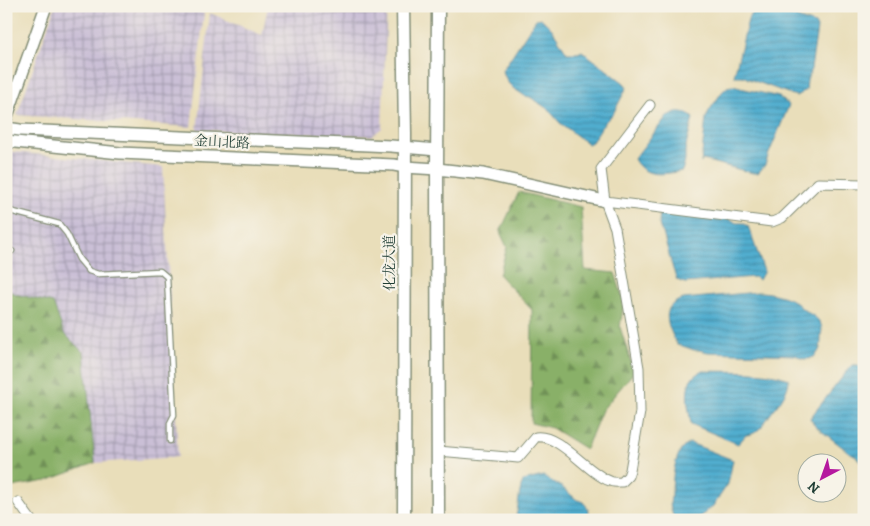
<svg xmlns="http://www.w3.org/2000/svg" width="870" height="526" font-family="Alegreya,'Noto Serif SC',serif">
  <defs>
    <pattern id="industrial-grid" width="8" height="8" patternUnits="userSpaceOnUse" patternTransform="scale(1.25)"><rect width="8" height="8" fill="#cabfd6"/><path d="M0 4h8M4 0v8" fill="none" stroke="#a39cae"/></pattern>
    <pattern id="forest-firs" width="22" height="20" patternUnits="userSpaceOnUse" patternTransform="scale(1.25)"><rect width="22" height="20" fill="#89b067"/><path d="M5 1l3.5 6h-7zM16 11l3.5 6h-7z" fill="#6f9056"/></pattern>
    <pattern id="water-rules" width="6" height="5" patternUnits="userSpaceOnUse" patternTransform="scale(1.25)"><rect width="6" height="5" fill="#51adcf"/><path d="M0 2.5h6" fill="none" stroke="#438ea9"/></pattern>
  </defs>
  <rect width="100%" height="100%" fill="#f7f3e8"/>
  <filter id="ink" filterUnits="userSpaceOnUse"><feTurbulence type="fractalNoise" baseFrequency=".02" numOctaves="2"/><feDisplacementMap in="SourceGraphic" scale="10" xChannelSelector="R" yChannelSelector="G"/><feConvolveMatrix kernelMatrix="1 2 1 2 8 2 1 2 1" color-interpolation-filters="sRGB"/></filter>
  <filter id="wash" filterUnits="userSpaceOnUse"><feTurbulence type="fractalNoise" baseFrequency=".0096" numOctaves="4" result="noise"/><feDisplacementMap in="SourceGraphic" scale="20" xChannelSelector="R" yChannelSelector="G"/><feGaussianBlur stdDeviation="1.12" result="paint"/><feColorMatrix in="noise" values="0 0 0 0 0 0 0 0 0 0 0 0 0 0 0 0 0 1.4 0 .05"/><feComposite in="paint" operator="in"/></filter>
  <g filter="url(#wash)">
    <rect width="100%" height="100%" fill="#e9deba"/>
    <path fill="url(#industrial-grid)" d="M55,6H189L204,13L191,127L17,115Z
      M268,6H387L382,128L372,136L197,130L210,13L262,35Z
      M6,151L163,167L178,457L95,463L84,353L64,333L53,303L15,294L6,289Z"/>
    <path fill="url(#forest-firs)" stroke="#54764e" d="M519,192L581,207L585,270L615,273L624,302L620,327L634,372L602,410L586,449L552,428L531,423L532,310L499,275L507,247L500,232Z
      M6,289L15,294L53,303L64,333L84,353L95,463L46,481L6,488Z"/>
    <path fill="url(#water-rules)" stroke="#387582" d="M765,7L815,24L817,28L811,69L807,80L806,90L796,96L749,79L743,76H734L749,16L753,13Z
      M541,18L552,29L567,53H578L582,51L624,83L627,87L613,114L604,123L592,142L588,144L560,123L548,109L530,97L525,96L513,88L509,84L502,71L536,19Z
      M732,86L779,97L789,105L768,156L765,165L758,173H753L707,161L702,160L701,163L706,118L709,111L722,92L727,87Z
      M676,112C683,111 688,113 693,118L685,150V161L682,171C664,174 645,179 634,159L667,116Z
      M660,213C682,213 719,208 736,223H743L748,226L764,271L759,280L754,277L685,283L677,280L673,269L663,233C658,227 659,221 660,213Z
      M758,292C768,292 787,296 795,302C799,305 801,308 804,310C811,315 818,317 821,325C823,329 821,333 821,337C821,340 821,345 820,348C816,360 804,362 796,355L708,352L699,350H694L677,344C668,327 658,305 684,299Z
      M852,365H857L864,367V466L855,455L850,453L815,426L810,418Z
      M701,371C728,372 763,369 789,379C789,391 779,403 772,412C765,421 759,435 746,435L738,444L691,424C689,410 684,392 691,379C694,376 697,374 701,371Z
      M690,443L733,460L728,484L713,506L696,520H674L670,504L671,497L672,498C672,483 673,449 690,443Z
      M543,476L563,488L577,500L582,501L588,508L591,520H515C519,507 518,494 523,481Z"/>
  </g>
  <g filter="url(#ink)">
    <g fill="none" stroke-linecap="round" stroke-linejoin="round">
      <g stroke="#848e77" stroke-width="7">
        <path id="service" d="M6,210L59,224L67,234L79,259L89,271L98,274L160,271L167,277L174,415L170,423V441
          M6,249L12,251"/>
      </g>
      <g stroke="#848e77" stroke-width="11">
        <path id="minor" d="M605,201L772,222L782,218L818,183L864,184
          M438,451L518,458L536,437C560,434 587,473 610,481C613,483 618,482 622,482L628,476L630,470L640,412L639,368L615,228L605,201L601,169L650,105
          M18,502L31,520"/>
      </g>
      <g stroke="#848e77" stroke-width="14">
        <path id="tertiary" d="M6,119L46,6
          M6,128L20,130L391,146L437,150
          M6,141L120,153L394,165L405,167L437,169L483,174L605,201"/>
      </g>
      <g stroke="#848e77" stroke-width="15">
        <path id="secondary" d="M403,6L405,134L404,520
          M438,520L437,169L438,6"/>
      </g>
      <path stroke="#848e77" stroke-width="1" stroke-dasharray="4 4" stroke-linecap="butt" d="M6,21L12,6"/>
      <use href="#service" stroke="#fff" stroke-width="4.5"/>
      <use href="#minor" stroke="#fff" stroke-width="9"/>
      <use href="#tertiary" stroke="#fff" stroke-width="11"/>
      <use href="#secondary" stroke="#fff" stroke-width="12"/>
    </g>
  </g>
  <g text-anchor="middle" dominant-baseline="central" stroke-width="4.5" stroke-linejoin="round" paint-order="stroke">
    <g font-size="14" fill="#1f3d34" stroke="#f7f3e8">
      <text transform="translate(222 142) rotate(3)">金山北路</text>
      <text transform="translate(389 263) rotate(-90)">化龙大道</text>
    </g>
  </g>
  <rect width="870" height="526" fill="none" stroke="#f7f3e8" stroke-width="25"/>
  <g transform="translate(822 478) rotate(221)"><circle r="24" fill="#f7f3e8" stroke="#a1aaa0"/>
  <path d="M0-4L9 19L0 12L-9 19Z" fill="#b5179e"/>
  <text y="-8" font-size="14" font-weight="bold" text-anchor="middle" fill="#1f3d34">N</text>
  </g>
</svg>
